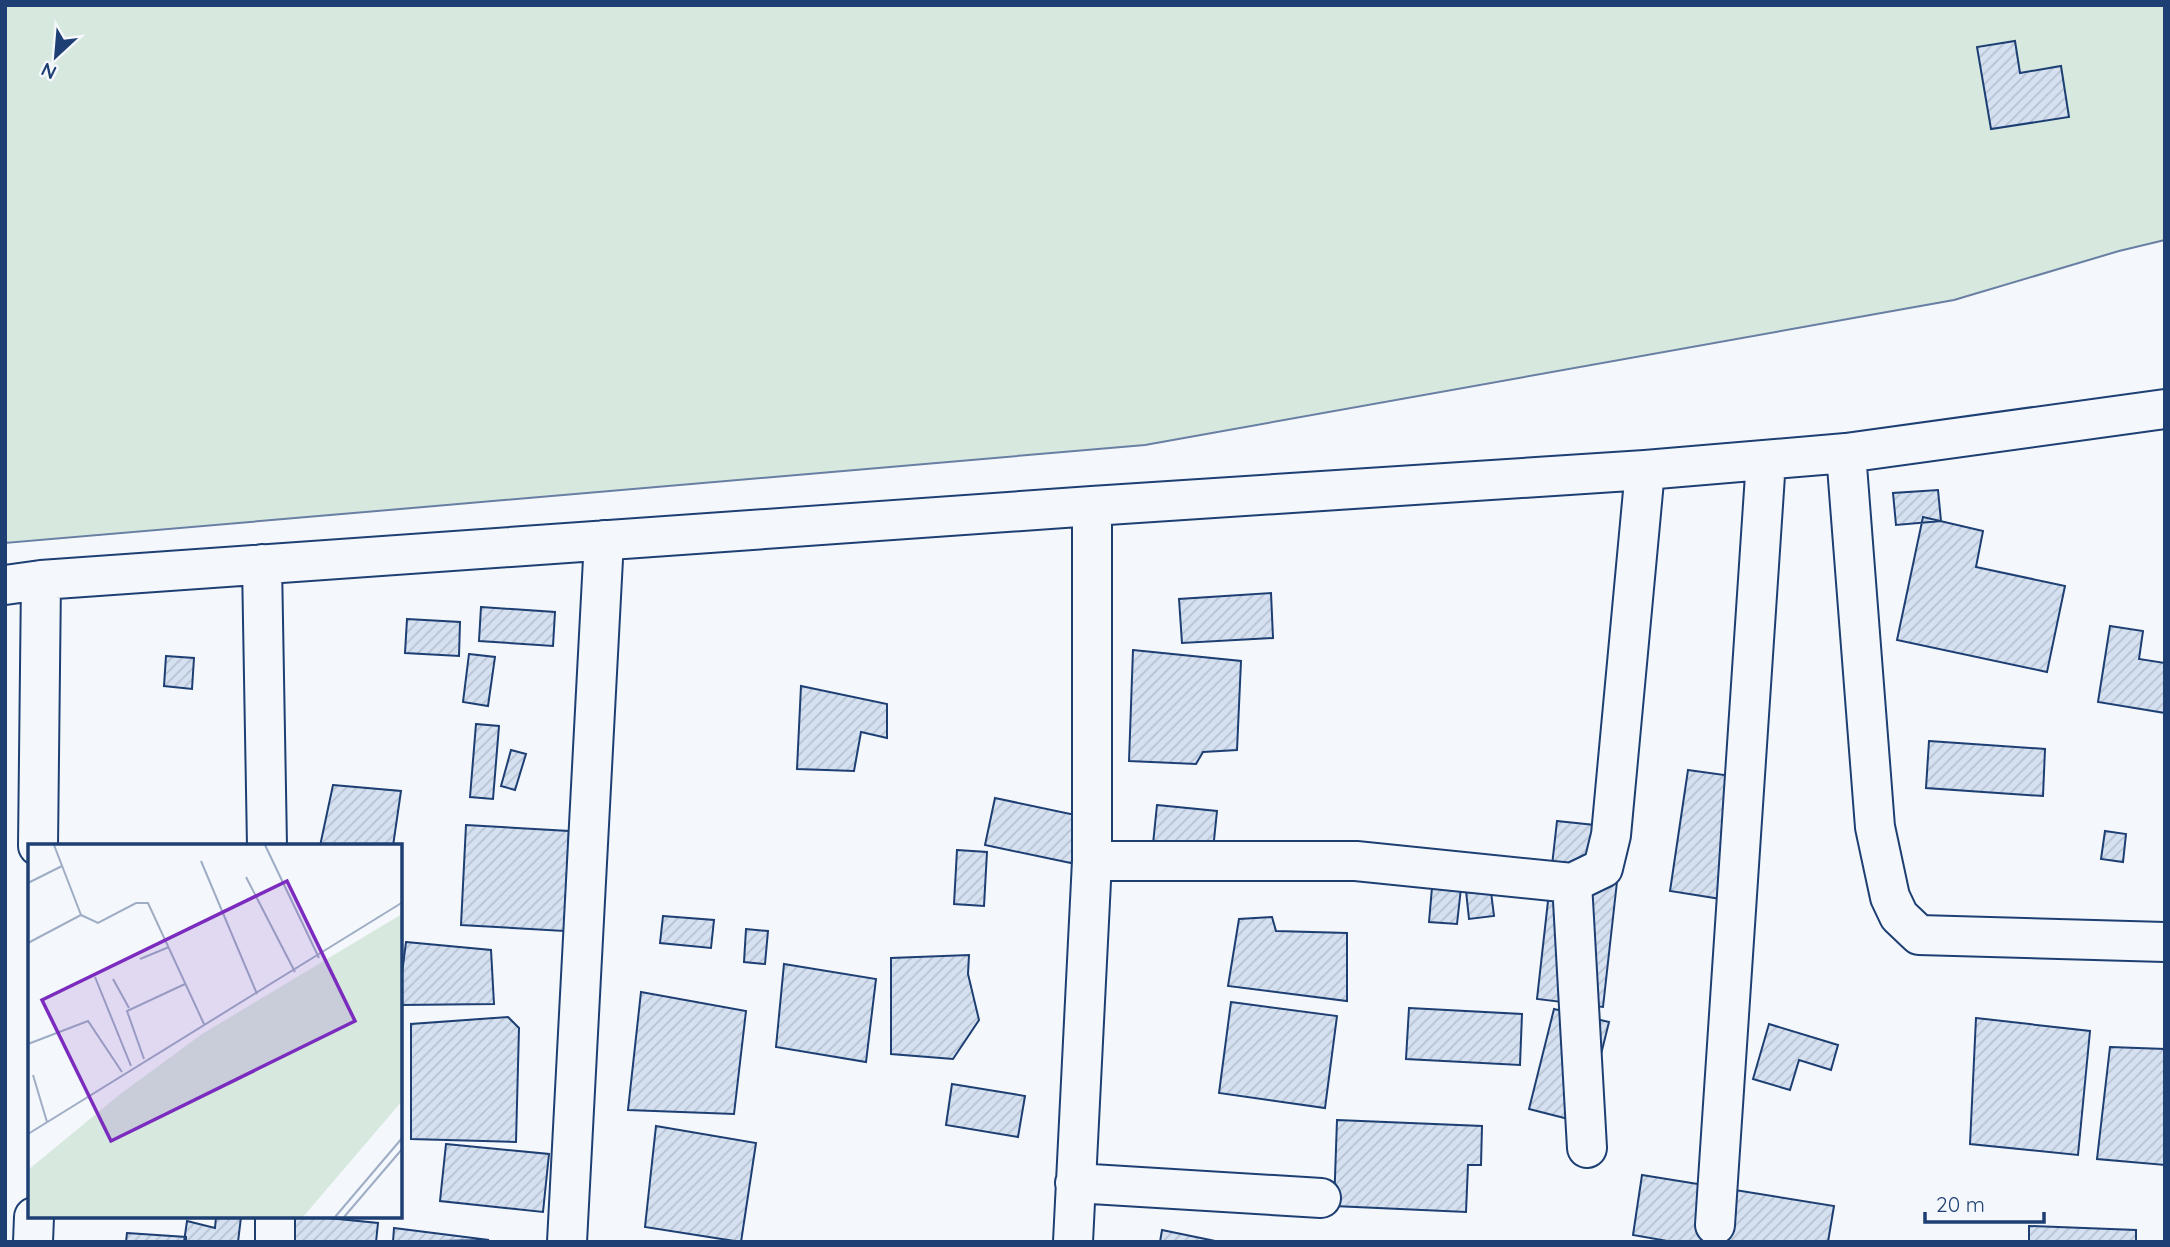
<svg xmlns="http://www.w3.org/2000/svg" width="2170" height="1247" font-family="Quicksand,sans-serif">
  <defs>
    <pattern id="building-hatch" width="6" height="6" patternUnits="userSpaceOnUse" patternTransform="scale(1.75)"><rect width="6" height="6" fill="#d5e0f0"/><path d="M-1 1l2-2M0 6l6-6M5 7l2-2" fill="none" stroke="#b6c1d1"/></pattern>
  </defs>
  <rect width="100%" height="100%" fill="#f4f7fb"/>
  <path fill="#d7e8df" stroke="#687fa3" stroke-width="2" d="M5,5H2165V240L2119,251L1954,300L1145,445L5,543Z"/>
  <path fill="url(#building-hatch)" stroke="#1d3f73" stroke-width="2" d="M2015,41L2020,73L2061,66L2069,117L1991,129L1977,47Z
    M1938,490L1941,521L1896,525L1893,493Z
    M1923,517L1983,531L1976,567L2065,586L2047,672L1897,640Z
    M1271,593L1273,638L1182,643L1179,599Z
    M481,607L555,612L553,646L479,641Z
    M407,619L460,622L459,656L405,653Z
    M2110,626L2143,631L2139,659L2165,663V713L2098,702Z
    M1133,650L1241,661L1237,750L1203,752L1196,764L1129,761Z
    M469,654L495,657L488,706L463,702Z
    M166,656L194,658L192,689L164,686Z
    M801,686L887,704V738L861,732L854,771L797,769Z
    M476,724L499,726L493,799L470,797Z
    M1929,741L2045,749L2043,796L1926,788Z
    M511,750L526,754L515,790L501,786Z
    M1688,770L1739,777L1721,899L1670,891Z
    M333,785L401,791L393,846H320Z
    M995,798L1099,820L1090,867L985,845Z
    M1157,805L1217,811L1213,850L1153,844Z
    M1557,821L1623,828L1603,1007L1537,999Z
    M466,825L569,831L564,931L461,925Z
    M2105,831L2126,834L2123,862L2101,859Z
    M957,850L987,852L984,906L954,904Z
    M1488,868L1494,916L1469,919L1464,872Z
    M1433,876L1462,879L1457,924L1429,922Z
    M663,916L714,920L711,948L660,943Z
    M1272,917L1276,931L1347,933V1001L1228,986L1239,919Z
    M746,929L768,931L765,964L744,962Z
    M406,942L491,950L494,1004L401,1005V981Z
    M969,955L968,974L979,1020L953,1059L891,1054V958Z
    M784,964L876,979L866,1062L776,1047Z
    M641,992L746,1011L734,1114L628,1110Z
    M1231,1002L1337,1016L1325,1108L1219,1093Z
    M1409,1008L1522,1014L1520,1065L1406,1059Z
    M1554,1009L1609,1022L1584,1123L1529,1109Z
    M508,1017L519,1028L516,1142L411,1139V1024Z
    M1976,1018L2090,1031L2078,1155L1970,1144Z
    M1769,1024L1838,1045L1831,1070L1799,1060L1790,1090L1753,1079Z
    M2110,1047L2165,1049V1165L2097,1159Z
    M952,1084L1025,1096L1018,1137L946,1125Z
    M1337,1120L1482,1126L1481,1165H1468L1466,1212L1334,1206Z
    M656,1126L756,1143L741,1242L645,1227Z
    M446,1144L549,1154L543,1212L440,1201Z
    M1642,1175L1834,1206L1828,1242H1673L1633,1235Z
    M216,1217H241L238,1242H184L187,1221L215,1228Z
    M285,1217H318L378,1223L376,1242H287Z
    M2029,1226L2136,1230V1242H2029Z
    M394,1228L489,1240L393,1242Z
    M1162,1230L1220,1242H1160Z
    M127,1233L186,1237V1242H126Z"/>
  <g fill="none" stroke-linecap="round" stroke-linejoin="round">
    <g stroke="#1d3f73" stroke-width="42">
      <path id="minor" d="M1846,453L1875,827L1890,897L1899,916L1919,935L2165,942
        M262,564L267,846
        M5,585L41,580L1092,506L1645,470L1846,453L2165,409
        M38,846L41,580
        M1092,861H1356L1572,883L1603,868L1611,835L1645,470
        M1572,883L1587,1148
        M1075,1183L1321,1198
        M275,1217V1242
        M1715,1225L1766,460
        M33,1242L34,1217
        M567,1242L604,540
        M1073,1242L1092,861V506"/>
    </g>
    <use href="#minor" stroke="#f4f7fb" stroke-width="38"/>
  </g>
  <g transform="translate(28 844)">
    <rect width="374" height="374" fill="#f4f7fb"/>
    <path d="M374,70V257L275,373H0V326L91,251L174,190Z" fill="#d7e8df"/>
    <path fill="none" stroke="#9eadc5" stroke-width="2" d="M237,1L291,114M173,17L229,150M218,33L267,128M0,39L34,22M53,71L70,79L108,59H120L176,180M0,99L53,71L26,1M112,115L141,103M67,133L103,222M85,135L101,164M0,200L60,177L94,228M116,215L99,167L157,140M5,231L19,278M0,290L375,58M307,373L375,293M316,373L375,304"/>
    <path fill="#7b2cbf" fill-opacity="0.15" stroke="#7b2cbf" stroke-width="3.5" d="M259,37L327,177L83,297L14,156Z"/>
    <rect width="374" height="374" fill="none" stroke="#1d3f73" stroke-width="3.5"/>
  </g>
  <rect width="2170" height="1247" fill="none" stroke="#1d3f73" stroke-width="14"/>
  <g transform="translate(56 56) rotate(206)" stroke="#f4f7fb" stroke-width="5" paint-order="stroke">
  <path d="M0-5L12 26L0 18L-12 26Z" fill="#1d3f73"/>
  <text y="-10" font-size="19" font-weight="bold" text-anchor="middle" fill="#1d3f73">N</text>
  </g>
  <path d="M1925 1212v10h119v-10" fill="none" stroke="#1d3f73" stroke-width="3.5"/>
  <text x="1936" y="1212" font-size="21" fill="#1d3f73" stroke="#f4f7fb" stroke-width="5" paint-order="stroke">20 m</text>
</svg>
